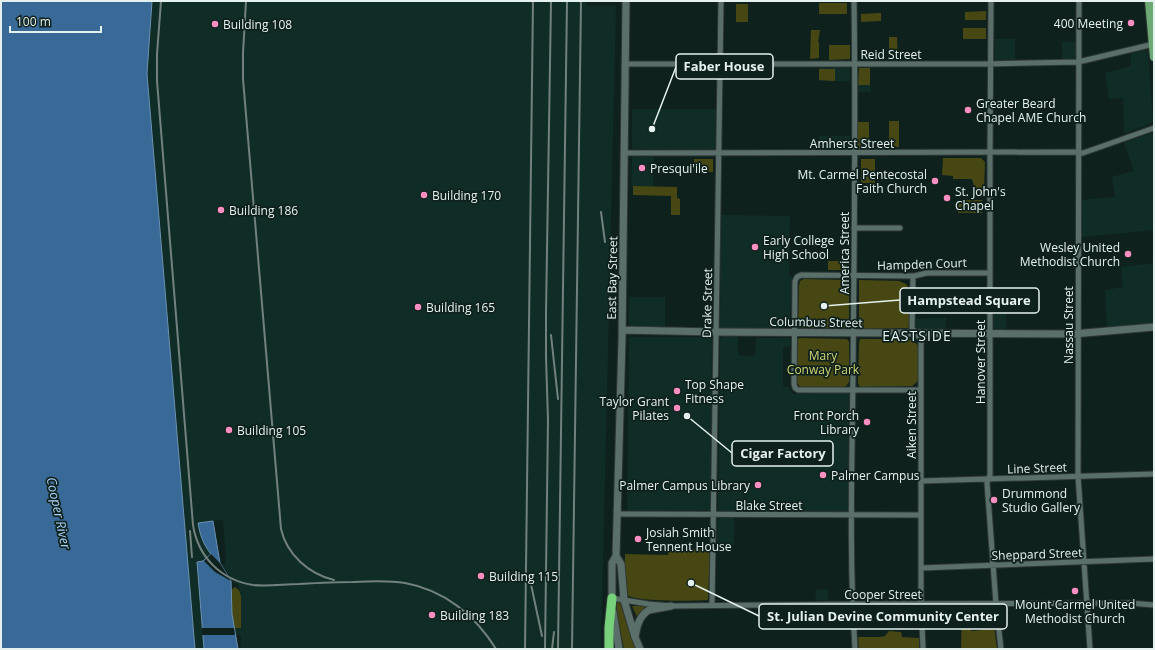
<svg xmlns="http://www.w3.org/2000/svg" width="1155" height="650" font-family="'Open Sans',sans-serif">
  <rect width="100%" height="100%" fill="#0f211d"/>
  <path fill="#102c26" d="M152,1H586V6H616L601,649H240L241,636L235,635L234,628H241V596L238,584L231,581L220,563L225,565L226,559L223,520L198,523L202,541L211,554L203,562H197L204,649H195L147,74Z
    M995,39H1015V60H996L995,59Z
    M1062,42H1075V58L1074,59H1062Z
    M1144,50L1147,51L1148,54L1153,121L1151,123L1124,134L1123,98L1109,99L1105,73L1131,66V54Z
    M848,67L850,69V81H819V68Z
    M858,85H871V92H858Z
    M632,109H716L715,148L714,149H632Z
    M1151,133L1154,134V230L1082,237V200L1115,197L1112,177L1134,171L1124,143Z
    M819,136H850V147L848,149H819Z
    M632,157H654L653,186H631Z
    M721,215L790,216L789,276L792,277L790,328H722L720,326Z
    M1154,263V323L1107,327L1105,290L1123,287L1121,267Z
    M629,297H665V327L631,326L629,323Z
    M994,312L1006,313V329H996L994,328Z
    M936,318H946V329H918L916,327V319Z
    M629,337H709L712,339L710,509V510L629,511L627,509Z
    M723,337H738V355L755,356L756,338H789L791,341L790,346L783,347V386L789,387L793,394L846,392L849,394L848,511H720L718,510L720,341V339Z
    M720,518H734V545H717V521Z
    M828,589V600H816L815,590Z
    M759,607H765V627H759Z"/>
  <path fill="#464713" d="M819,3H847V14H819Z
    M736,4H748V22H736Z
    M986,11V20H965V12Z
    M881,13V21L861,22V14Z
    M963,28H986V39H963Z
    M811,30H820L818,42H819V58L810,59Z
    M889,37H897L898,58H889Z
    M829,45H850V59L829,60Z
    M859,68H870V85H858Z
    M819,69H835V81L819,80Z
    M889,121H899V147H889Z
    M858,122H869V149H859L858,148Z
    M943,158H981L985,162L984,191H976V186H974L972,179H953V176L942,175Z
    M694,159H713V172H694Z
    M861,159H875V183H861Z
    M633,186L677,187V198L680,199V215H671V196L633,195Z
    M957,200H982V213H958Z
    M828,261H846V270H828Z
    M804,279L847,280L849,281V326L848,328H799L798,326L799,286L800,281Z
    M859,280H861L899,281L906,284L909,289V326L908,328L861,329L859,328Z
    M799,338L847,339L849,342V382L847,385L845,387H800L797,383V341Z
    M860,339H906C912,340 915,341 918,346V380L916,383L912,386L861,387L858,384L859,343Z
    M668,549H710L708,599L707,600C693,601 636,602 627,595L625,590V554L668,555Z
    M235,587L239,590L241,596V628H234L232,614L231,590Z
    M620,601L631,637L636,649H624L617,617L616,604V602Z
    M632,606H651L642,611L637,617Z
    M962,607H971V631L982,630V607H990L992,609L997,649H961Z
    M889,631L901,632L902,637L919,638V649H859L858,637H880L885,636Z"/>
  <path fill="#386997" stroke="#6c92b1" d="M1,1H152L147,74L195,649H1Z
    M213,521L220,563L231,581L232,614L238,649H204L197,562L203,561L211,554C203,544 200,535 198,523Z"/>
  <path fill="#0f211d" d="M211,554L220,563L231,581L215,572L204,561Z
    M202,628H234L235,635H202Z"/>
  <g fill="none" stroke-linecap="round" stroke-linejoin="round">
    <g stroke="#2e3836" stroke-width="7">
      <path id="street" d="M854,1C856,126 854,251 853,376C852,467 849,558 855,649
        M991,1L990,153V475L987,483L996,604L1001,649
        M1079,1L1078,476L1090,649
        M626,64H986L1078,62L1154,44
        M624,153L1074,152L1083,153L1154,128
        M854,228H900
        M913,276L912,328L921,340V597L923,649
        M921,390H798L795,388L794,384L795,281L797,277L801,275L914,276L927,273H990
        M921,481L1154,474
        M617,514L921,515
        M921,568L1154,559
        M612,598L648,604L671,606L852,604L1129,603L1154,605
        M712,605L721,1"/>
    </g>
    <g stroke="#2e3836" stroke-width="9">
      <path id="secondary" d="M622,330L716,332L1073,334L1154,327
        M616,556L622,339L626,1
        M616,556L621,564L624,600L635,637L640,649
        M612,602V563L616,556
        M613,612L619,649
        M635,637C637,626 639,616 649,610L671,606"/>
    </g>
    <g stroke="#2e3836" stroke-width="10">
      <path id="primary" d="M1149,1L1154,57"/>
    </g>
    <g stroke="#2e3836" stroke-width="11">
      <path id="highway" d="M609,649V628L612,598"/>
    </g>
    <use href="#street" stroke="#5b6f6a" stroke-width="5"/>
    <use href="#secondary" stroke="#5b6f6a" stroke-width="7"/>
    <use href="#primary" stroke="#6ca974" stroke-width="8"/>
    <use href="#highway" stroke="#77d07a" stroke-width="9"/>
    <path stroke="#72817d" stroke-width="2" d="M161,1L157,54V81L193,525C198,557 221,580 253,585C268,587 284,584 299,584C317,583 335,582 353,582C371,581 388,580 405,583C444,590 475,615 496,649
      M246,1L243,53V79L281,529C287,555 309,574 334,580
      M601,212L605,242
      M551,335L558,399
      M190,531L192,557
      M529,575L542,636
      M525,649L533,1
      M545,649L548,420L546,357V313L551,1
      M552,649L554,632
      M558,649L567,1
      M572,649L581,1"/>
  </g>
  <g fill="#fc8fc2" stroke="#0f211d" stroke-width="1.5">
    <circle cx="1131" cy="23" r="4"/>
    <circle cx="215" cy="24" r="4"/>
    <circle cx="968" cy="110" r="4"/>
    <circle cx="642" cy="168" r="4"/>
    <circle cx="935" cy="181" r="4"/>
    <circle cx="424" cy="195" r="4"/>
    <circle cx="947" cy="198" r="4"/>
    <circle cx="221" cy="210" r="4"/>
    <circle cx="755" cy="247" r="4"/>
    <circle cx="1128" cy="254" r="4"/>
    <circle cx="418" cy="307" r="4"/>
    <circle cx="677" cy="391" r="4"/>
    <circle cx="677" cy="408" r="4"/>
    <circle cx="867" cy="422" r="4"/>
    <circle cx="229" cy="430" r="4"/>
    <circle cx="823" cy="475" r="4"/>
    <circle cx="758" cy="485" r="4"/>
    <circle cx="994" cy="500" r="4"/>
    <circle cx="638" cy="539" r="4"/>
    <circle cx="481" cy="576" r="4"/>
    <circle cx="1075" cy="591" r="4"/>
    <circle cx="432" cy="615" r="4"/>
  </g>
  <g text-anchor="middle" dominant-baseline="central" stroke-width="3.5" stroke-linejoin="round" paint-order="stroke">
    <g font-size="12" fill="#e5f1ee" stroke="#0f211d" text-anchor="start">
      <text x="1123" y="23" text-anchor="end">400 Meeting</text>
      <text x="223" y="24">Building 108</text>
      <text x="976" y="103">Greater Beard<tspan x="976" dy="14">Chapel AME Church</tspan></text>
      <text x="650" y="168">Presqui'ile</text>
      <text x="927" y="174" text-anchor="end">Mt. Carmel Pentecostal<tspan x="927" dy="14">Faith Church</tspan></text>
      <text x="955" y="191">St. John's<tspan x="955" dy="14">Chapel</tspan></text>
      <text x="432" y="195">Building 170</text>
      <text x="229" y="210">Building 186</text>
      <text x="763" y="240">Early College<tspan x="763" dy="14">High School</tspan></text>
      <text x="1120" y="247" text-anchor="end">Wesley United<tspan x="1120" dy="14">Methodist Church</tspan></text>
      <text x="426" y="307">Building 165</text>
      <text x="685" y="384">Top Shape<tspan x="685" dy="14">Fitness</tspan></text>
      <text x="669" y="401" text-anchor="end">Taylor Grant<tspan x="669" dy="14">Pilates</tspan></text>
      <text x="859" y="415" text-anchor="end">Front Porch<tspan x="859" dy="14">Library</tspan></text>
      <text x="237" y="430">Building 105</text>
      <text x="831" y="475">Palmer Campus</text>
      <text x="750" y="485" text-anchor="end">Palmer Campus Library</text>
      <text x="1002" y="493">Drummond<tspan x="1002" dy="14">Studio Gallery</tspan></text>
      <text x="646" y="532">Josiah Smith<tspan x="646" dy="14">Tennent House</tspan></text>
      <text x="489" y="576">Building 115</text>
      <text x="1075" y="604" text-anchor="middle">Mount Carmel United<tspan x="1075" dy="14">Methodist Church</tspan></text>
      <text x="440" y="615">Building 183</text>
    </g>
    <g font-size="12" fill="#e5f1ee" stroke="#0f211d">
      <text x="891" y="54">Reid Street</text>
      <text x="852" y="143">Amherst Street</text>
      <text transform="translate(844 253) rotate(-90)">America Street</text>
      <text transform="translate(922 264) rotate(-2)">Hampden Court</text>
      <text transform="translate(612 278) rotate(-89)">East Bay Street</text>
      <text transform="translate(707 303) rotate(-89)">Drake Street</text>
      <text transform="translate(816 322) rotate(1)">Columbus Street</text>
      <text transform="translate(1068 325) rotate(-90)">Nassau Street</text>
      <text transform="translate(980 362) rotate(-90)">Hanover Street</text>
      <text transform="translate(911 425) rotate(-90)">Aiken Street</text>
      <text transform="translate(1037 468) rotate(-2)">Line Street</text>
      <text x="769" y="505">Blake Street</text>
      <text transform="translate(1037 554) rotate(-2)">Sheppard Street</text>
      <text x="883" y="594">Cooper Street</text>
    </g>
    <g font-size="12" fill="#d2d574" stroke="#0f211d">
      <text x="823" y="355">Mary<tspan x="823" dy="14">Conway Park</tspan></text>
    </g>
    <g font-size="13" font-style="italic" fill="#a8d2fb" stroke="#0f211d">
      <text transform="translate(59 513) rotate(78)">Cooper River</text>
    </g>
    <g font-size="14" letter-spacing="1" fill="#e5f1ee" stroke="#0f211d">
      <text x="917" y="335">EASTSIDE</text>
    </g>
  </g>
  <path fill="none" stroke="#e5f1ee" stroke-width="1.5" d="M652 129L676 67M824 306L900 300M687 416L732 453M691 583L759 616"/>
  <g fill="#e5f1ee" stroke="#0f211d" stroke-width="1.5">
    <circle cx="652" cy="129" r="4"/>
    <circle cx="824" cy="306" r="4"/>
    <circle cx="687" cy="416" r="4"/>
    <circle cx="691" cy="583" r="4"/>
  </g>
  <g fill="#0f211d" stroke="#e5f1ee" stroke-width="1.5">
    <rect x="676" y="54" width="97" height="25" rx="4"/>
    <rect x="900" y="288" width="139" height="25" rx="4"/>
    <rect x="732" y="441" width="101" height="25" rx="4"/>
    <rect x="759" y="604" width="248" height="25" rx="4"/>
  </g>
  <g font-size="13" text-anchor="middle" font-weight="bold" fill="#e5f1ee">
    <text x="724" y="71">Faber House</text>
    <text x="969" y="305">Hampstead Square</text>
    <text x="783" y="458">Cigar Factory</text>
    <text x="883" y="621">St. Julian Devine Community Center</text>
  </g>
  <rect width="1155" height="650" fill="none" stroke="#e5f1ee" stroke-width="4"/>
  <path d="M10 26v6h91v-6" fill="none" stroke="#e5f1ee" stroke-width="2"/>
  <text x="16" y="26" font-size="12" fill="#e5f1ee" stroke="#0f211d" stroke-width="3" paint-order="stroke">100 m</text>
</svg>
